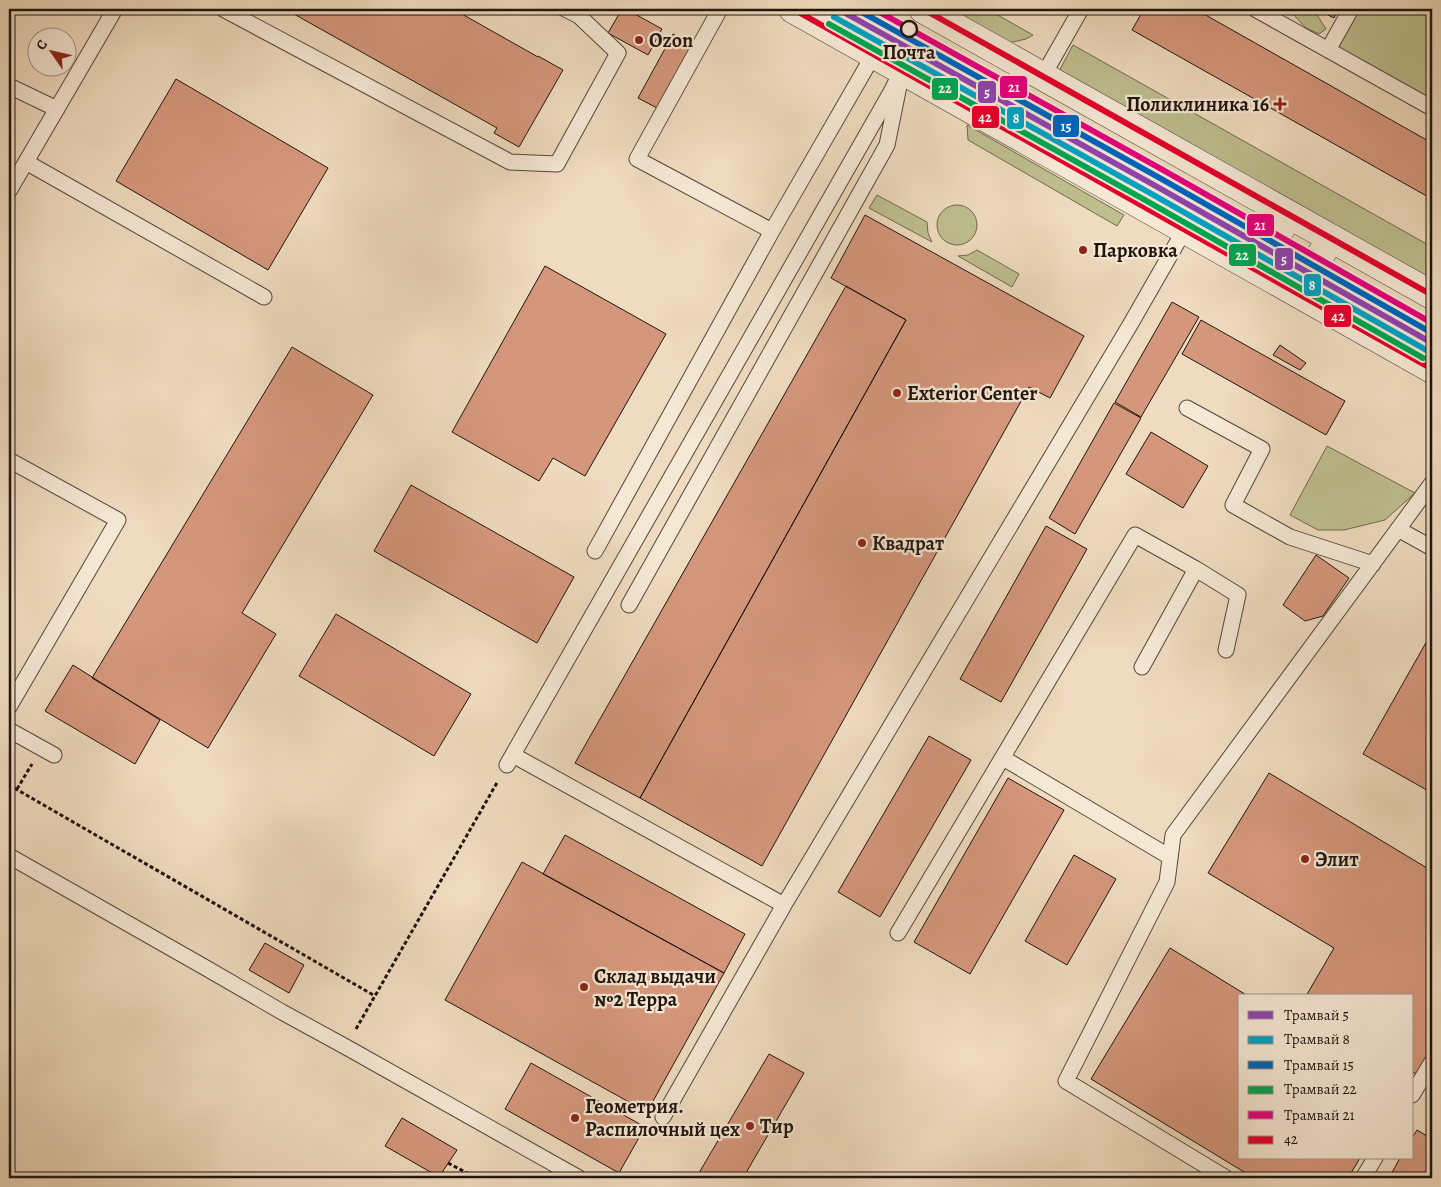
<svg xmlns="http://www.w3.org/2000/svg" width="1441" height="1187" font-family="Alegreya,serif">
  <rect width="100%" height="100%" fill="#efdbbf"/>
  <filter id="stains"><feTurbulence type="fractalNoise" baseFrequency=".004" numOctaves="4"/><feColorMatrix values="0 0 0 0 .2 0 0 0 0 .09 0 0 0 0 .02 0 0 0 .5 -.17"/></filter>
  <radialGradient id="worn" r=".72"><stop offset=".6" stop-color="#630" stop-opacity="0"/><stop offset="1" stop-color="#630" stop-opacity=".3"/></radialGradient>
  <path fill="#bebe8f" stroke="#6f694e" d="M941,9H987L1033,35L1026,39L1004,44Z
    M1280,9H1310L1317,15L1326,29L1319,34L1306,28L1294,15Z
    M1351,9H1432V108L1328,50Z
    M1073,45L1432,247V286L1057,75Z
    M967,125L1124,215L1117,226L968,140Z
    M877,195L927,222L928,233L932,242L869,208Z
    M937 225a20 20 0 1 1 40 0a20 20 0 1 1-40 0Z
    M977,250L1019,274L1012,287L958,256L968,255Z
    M1327,446L1415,493L1385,520L1344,530H1318L1290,515Z"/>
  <path fill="#d5977c" stroke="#20140e" d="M285,9H453L538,57V56L563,70L519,147L494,133L497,128Z
    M622,9H626L662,29L648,55L608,33Z
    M1144,9H1195L1432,143V199L1132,30Z
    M1316,9H1339L1334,18Z
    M673,34L692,45L657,108L638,98Z
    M176,79L328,168L268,270L116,181Z
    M865,215L1084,336L1050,398L1029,387L762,866L640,798L906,320L831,278Z
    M545,266L666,334L585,476L553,458L539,481L452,432Z
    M846,286L906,320L640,798L575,763Z
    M1172,302L1199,317L1141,417L1115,402Z
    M1201,320L1345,401L1326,435L1182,354Z
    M1280,345L1306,363L1300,370L1273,355Z
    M292,347L373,395L242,613L276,634L208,748L92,678Z
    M1114,403L1141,418L1075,534L1049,518Z
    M1151,432L1208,466L1183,508L1126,474Z
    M411,485L574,577L537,643L374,551Z
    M1046,526L1087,549L1001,702L960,679Z
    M1316,555L1349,578L1323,616L1305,621L1283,605Z
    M336,614L471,694L434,756L299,676Z
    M1432,632V793L1363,754Z
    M73,665L160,720L135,764L45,711Z
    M929,736L971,760L880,917L838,892Z
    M1269,773L1432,871V1048L1417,1074L1412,1072V996H1306L1334,948L1208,873Z
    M1008,778L1064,810L970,974L914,942Z
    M565,835L745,934L724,973L543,874Z
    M1074,855L1116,879L1067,965L1025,941Z
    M522,862L724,973L647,1112L445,1000Z
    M265,943L304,965L289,993L249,970Z
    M1170,948L1248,996H1240V1158H1360L1348,1178H1254L1091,1079Z
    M769,1054L804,1073L743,1178H696Z
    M531,1063L645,1127L619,1173L505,1109Z
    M402,1118L457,1150L439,1177L385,1146Z
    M1417,1130L1432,1139V1178H1389L1400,1158H1412V1138Z"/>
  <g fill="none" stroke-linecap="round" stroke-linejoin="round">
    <g stroke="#54463a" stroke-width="17">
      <path id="service" d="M223,9L510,162L557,164L618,53L579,16L565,9
        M720,9L637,159L772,231
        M1255,9L1432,108
        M1328,50L1351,9
        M1043,76L1081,9
        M9,86L57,109
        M26,162L264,297
        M9,191L115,9
        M1187,408L1262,449L1233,505L1290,537L1373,564
        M9,460L118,520L9,707
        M1398,529L1432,548
        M595,551L772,231L874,54
        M1196,569L1238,595L1226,650
        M629,605L887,145L899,86
        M9,730L54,755
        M513,755L784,905L1130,325L1185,229
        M1003,758L1170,857
        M507,765L891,92L902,70
        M9,856L206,968L282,1012L346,1047L579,1178
        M898,933L1135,535L1196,569L1142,667
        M1412,1095L1432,1062
        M663,1117L784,905
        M1226,1178L1066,1081L1167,882L1173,835L1432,483
        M1363,1178L1375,1158"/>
    </g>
    <g stroke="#54463a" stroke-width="29">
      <path id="tertiary" d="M793,9L1432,369
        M923,9L1432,295
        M1256,270L1289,215
        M1298,293L1331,238"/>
    </g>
    <path stroke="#20140e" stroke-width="3" stroke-dasharray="4 2.5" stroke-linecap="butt" d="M9,785L375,996
      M17,789L32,764
      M356,1029L498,781
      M448,1163L477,1178"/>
    <use href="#service" stroke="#f5e8d5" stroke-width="15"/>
    <use href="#tertiary" stroke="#f5e8d5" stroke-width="28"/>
    <g stroke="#f5e8d5" stroke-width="10">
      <path id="bus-1" d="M793,9L1432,369
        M923,9L1432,295"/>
    </g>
    <use href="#bus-1" stroke="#e4002b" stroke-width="6"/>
    <g stroke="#f5e8d5" stroke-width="10">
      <path id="tram-1" d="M838,9L1154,185L1432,343"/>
    </g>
    <g stroke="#f5e8d5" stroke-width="10">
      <path id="tram-2" d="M834,17L1150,193L1428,351"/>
    </g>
    <g stroke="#f5e8d5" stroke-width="10">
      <path id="tram-3" d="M856,9L1158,177L1432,333"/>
    </g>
    <g stroke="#f5e8d5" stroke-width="10">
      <path id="tram-4" d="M829,24L1145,200L1423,358"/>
    </g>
    <g stroke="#f5e8d5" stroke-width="10">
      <path id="tram-5" d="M874,9L1163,170L1432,323"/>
    </g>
    <use href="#tram-1" stroke="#8e44ad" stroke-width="6"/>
    <use href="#tram-2" stroke="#02a2c4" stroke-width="6"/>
    <use href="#tram-3" stroke="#0065bd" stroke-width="6"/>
    <use href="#tram-4" stroke="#00a651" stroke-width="6"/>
    <use href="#tram-5" stroke="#e5007d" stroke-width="6"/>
  </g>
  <circle fill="#f5e8d5" stroke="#20140e" stroke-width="2.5" cx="909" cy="29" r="8"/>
  <g fill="#8f2418" stroke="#f5e8d5" stroke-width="2">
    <circle cx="639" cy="40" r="5"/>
    <path d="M1277.5 96.5h5v5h5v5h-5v5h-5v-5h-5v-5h5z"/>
    <circle cx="1083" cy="250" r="5"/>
    <circle cx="897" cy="393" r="5"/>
    <circle cx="862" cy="543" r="5"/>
    <circle cx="1305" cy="859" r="5"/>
    <circle cx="584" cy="987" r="5"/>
    <circle cx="575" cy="1118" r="5"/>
    <circle cx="750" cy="1126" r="5"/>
  </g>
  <g text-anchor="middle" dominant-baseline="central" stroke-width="4.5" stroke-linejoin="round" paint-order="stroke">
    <g font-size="20" font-weight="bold" fill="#20140e" stroke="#f5e8d5" text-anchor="start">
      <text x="649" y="40">Ozon</text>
      <text x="1269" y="104" text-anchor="end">Поликлиника 16</text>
      <text x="1093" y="250">Парковка</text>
      <text x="907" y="393">Exterior Center</text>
      <text x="872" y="543">Квадрат</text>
      <text x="1315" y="859">Элит</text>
      <text x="594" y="976">Склад выдачи<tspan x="594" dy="23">№2 Терра</tspan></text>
      <text x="585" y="1106">Геометрия.<tspan x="585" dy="23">Распилочный цех</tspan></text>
      <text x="760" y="1126">Тир</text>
    </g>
    <g font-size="20" font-weight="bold" fill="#20140e" stroke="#f5e8d5">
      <text x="909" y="52">Почта</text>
    </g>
  </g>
  <g stroke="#f5e8d5" stroke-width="2">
    <rect x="999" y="75" width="29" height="24" rx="5" fill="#e5007d"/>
    <rect x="931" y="77" width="28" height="24" rx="5" fill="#00a651"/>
    <rect x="977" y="80" width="20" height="24" rx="5" fill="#8e44ad"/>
    <rect x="971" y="105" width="29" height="24" rx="5" fill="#e4002b"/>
    <rect x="1006" y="106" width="19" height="24" rx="5" fill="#02a2c4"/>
    <rect x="1052" y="114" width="28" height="24" rx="5" fill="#0065bd"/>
    <rect x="1246" y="213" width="29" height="24" rx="5" fill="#e5007d"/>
    <rect x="1228" y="243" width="29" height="24" rx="5" fill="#00a651"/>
    <rect x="1274" y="247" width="20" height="24" rx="5" fill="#8e44ad"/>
    <rect x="1303" y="273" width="19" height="24" rx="5" fill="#02a2c4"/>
    <rect x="1323" y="304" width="29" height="24" rx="5" fill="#e4002b"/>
  </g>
  <g font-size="14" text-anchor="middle" font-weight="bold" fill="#fff">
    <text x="1014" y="92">21</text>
    <text x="945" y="93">22</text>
    <text x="987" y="97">5</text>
    <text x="985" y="122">42</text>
    <text x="1016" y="123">8</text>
    <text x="1066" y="131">15</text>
    <text x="1260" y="230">21</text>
    <text x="1242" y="260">22</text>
    <text x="1284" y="264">5</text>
    <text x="1312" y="290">8</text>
    <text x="1338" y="321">42</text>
  </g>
  <rect width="1441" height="1187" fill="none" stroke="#efdbbf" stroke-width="30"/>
  <rect x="10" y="10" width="1421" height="1167" fill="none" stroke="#20140e" stroke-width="2.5"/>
  <rect x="15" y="15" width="1411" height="1157" fill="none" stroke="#20140e"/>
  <rect x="1238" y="994" width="175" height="165" fill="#f5e8d5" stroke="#a09385"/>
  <rect x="1248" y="1011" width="25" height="8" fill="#8e44ad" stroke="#a09385"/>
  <text x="1284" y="1020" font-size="15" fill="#20140e">Трамвай 5</text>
  <rect x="1248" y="1036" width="25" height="8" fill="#02a2c4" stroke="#a09385"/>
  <text x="1284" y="1044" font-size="15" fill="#20140e">Трамвай 8</text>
  <rect x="1248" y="1061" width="25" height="8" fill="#0065bd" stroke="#a09385"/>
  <text x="1284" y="1070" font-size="15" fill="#20140e">Трамвай 15</text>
  <rect x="1248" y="1086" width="25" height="8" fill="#00a651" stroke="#a09385"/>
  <text x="1284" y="1094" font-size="15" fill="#20140e">Трамвай 22</text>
  <rect x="1248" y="1111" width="25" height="8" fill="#e5007d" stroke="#a09385"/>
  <text x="1284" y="1120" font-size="15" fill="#20140e">Трамвай 21</text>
  <rect x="1248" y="1136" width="25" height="8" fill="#e4002b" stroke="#a09385"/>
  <text x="1284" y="1144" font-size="15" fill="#20140e">42</text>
  <g transform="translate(52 52) rotate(304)"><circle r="24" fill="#f5e8d5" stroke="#a09385"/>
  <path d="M0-4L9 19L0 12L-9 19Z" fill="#8f2418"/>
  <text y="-8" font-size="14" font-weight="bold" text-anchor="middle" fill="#20140e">С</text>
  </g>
  <rect width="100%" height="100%" filter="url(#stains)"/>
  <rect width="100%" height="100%" fill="url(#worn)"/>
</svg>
